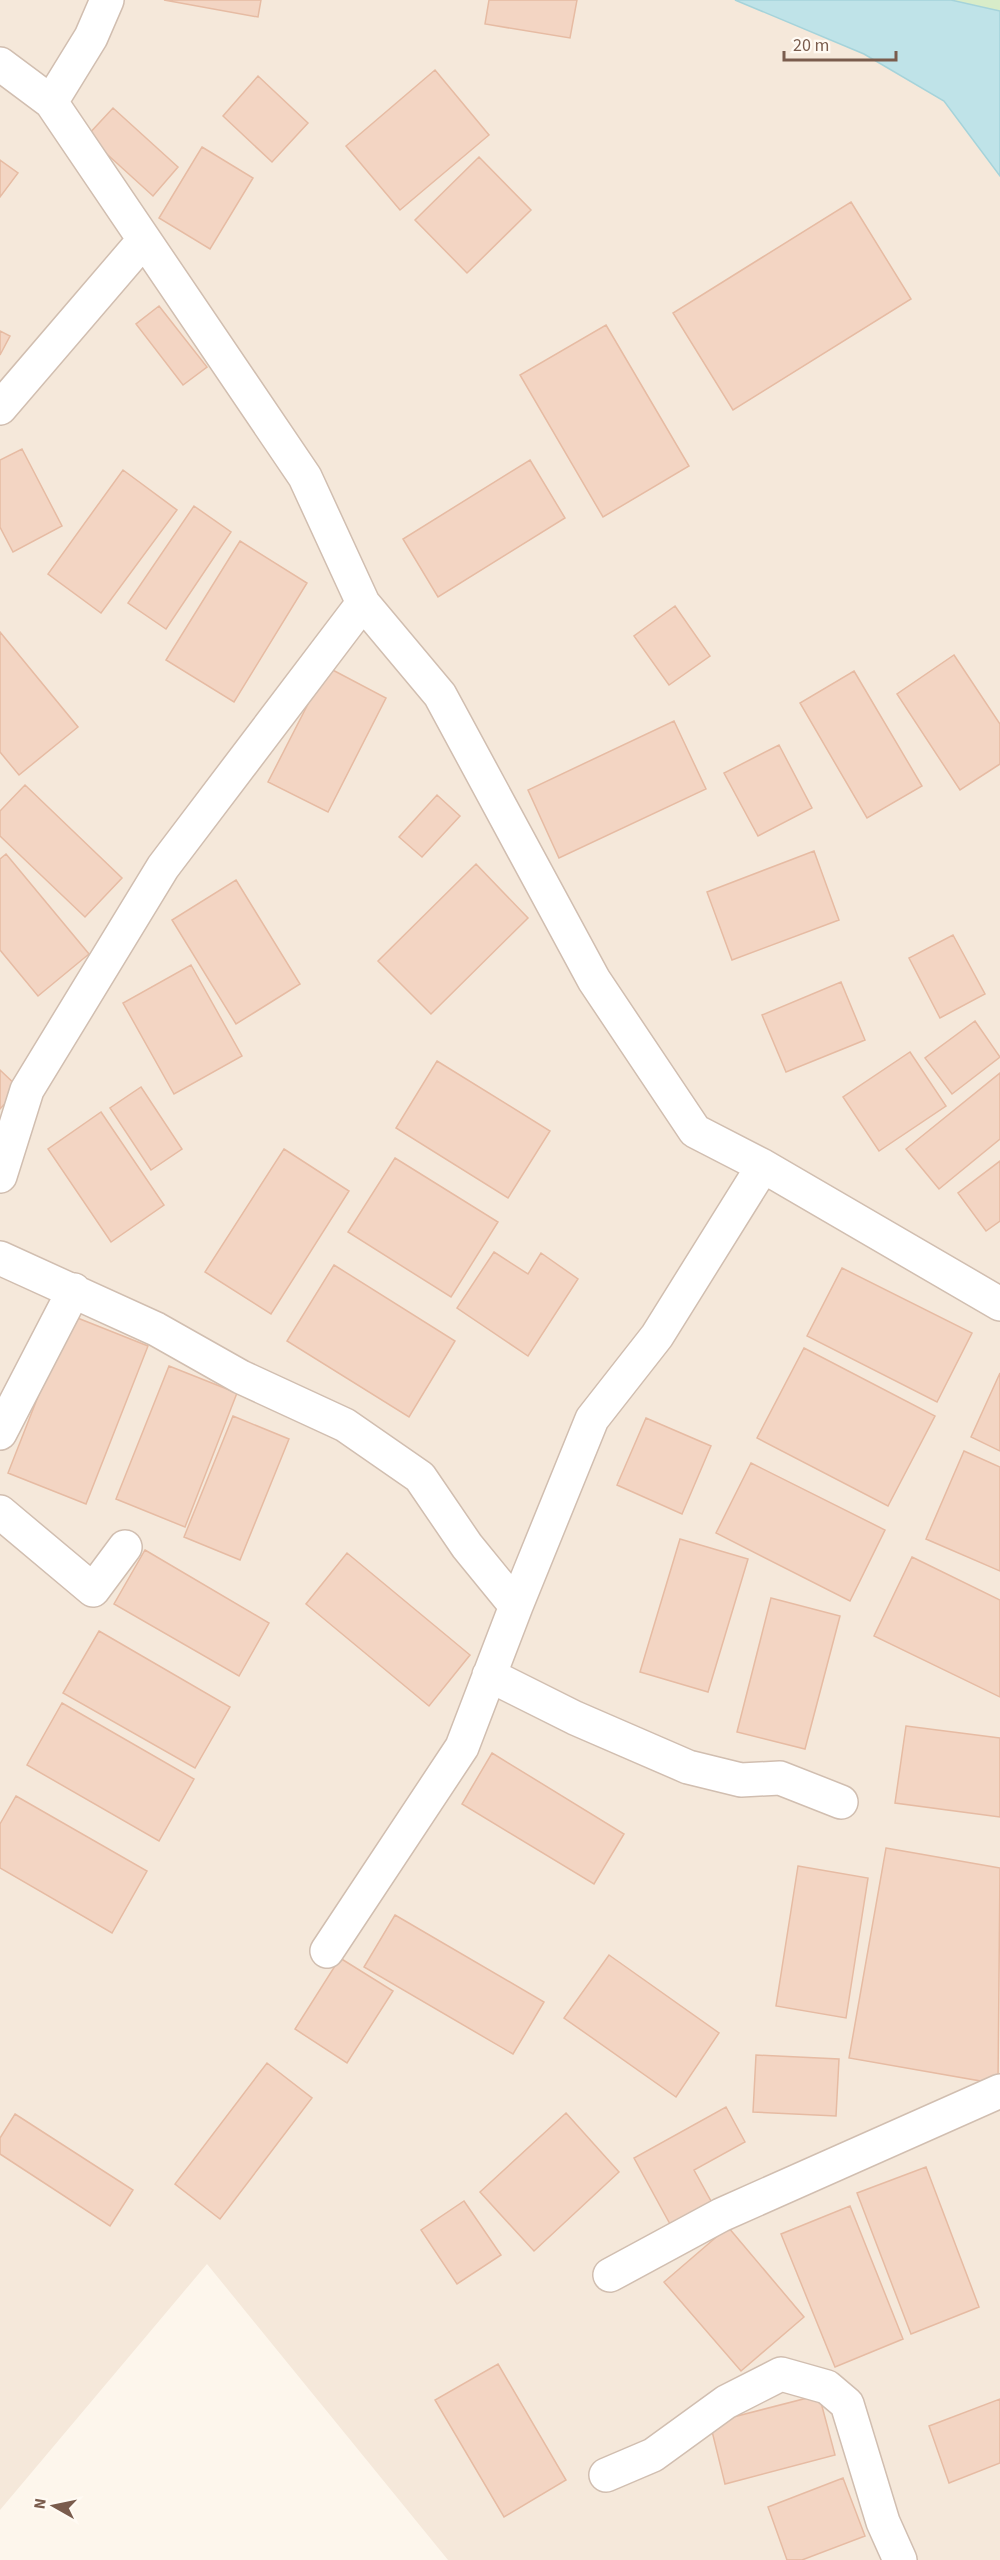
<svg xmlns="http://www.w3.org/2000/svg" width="1000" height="2560" font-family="'Source Sans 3',sans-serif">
  <rect width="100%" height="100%" fill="#fdf6ec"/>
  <path fill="#f5e8da" d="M0,0H735L864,54L944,101L1000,176V2560H448L207,2264L0,2510Z"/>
  <path fill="#d8ecc9" d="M951,0H1000V11Z"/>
  <path fill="#bfe3e8" stroke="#a5d3da" stroke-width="1.5" d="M735,0H951L1000,11V176L944,101L864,54Z"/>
  <path fill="#f3d5c3" stroke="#e6bba3" stroke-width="1.5" d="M164,0H261L258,17Z
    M489,0H577L570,38L485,24Z
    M435,70L489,135L400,210L346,146Z
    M258,76L308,123L272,162L223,116Z
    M113,108L178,167L153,196L87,136Z
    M202,147L253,178L210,249L159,218Z
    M479,157L531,210L467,273L415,220Z
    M0,160L18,173L0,197Z
    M851,202L911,299L733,410L673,313Z
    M159,306L207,367L183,385L136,324Z
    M606,325L689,466L603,517L520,375Z
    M0,331L10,336L0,355Z
    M22,449L62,526L13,552L0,527V460Z
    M530,460L565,518L438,597L403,539Z
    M123,470L177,510L101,613L48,574Z
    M194,506L231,532L166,629L128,603Z
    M240,541L307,583L234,702L166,660Z
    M675,606L710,656L669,685L634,636Z
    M0,632L78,727L19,775L0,752Z
    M954,655L1000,724V764L960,790L897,694Z
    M327,667L386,698L328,812L268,782Z
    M854,671L922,786L867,818L800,703Z
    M674,721L706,789L559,858L528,790Z
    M779,745L812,808L758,836L724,773Z
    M25,785L122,878L85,917L0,836V811Z
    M437,795L460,816L422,857L399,837Z
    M814,851L839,920L732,960L707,892Z
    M6,854L89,954L38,996L0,950V859Z
    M476,864L528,918L431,1014L378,961Z
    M236,880L300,984L236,1024L172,920Z
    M953,935L985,994L940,1018L909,958Z
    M191,965L242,1056L174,1094L123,1003Z
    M841,982L865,1040L786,1072L762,1015Z
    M975,1021L1000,1057L952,1094L925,1058Z
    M910,1052L946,1106L879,1151L843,1097Z
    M437,1061L550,1131L508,1198L396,1128Z
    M0,1070L19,1088L0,1109Z
    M1000,1073V1139L939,1189L906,1149Z
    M141,1087L182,1149L151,1170L110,1108Z
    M101,1112L164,1205L111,1242L48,1149Z
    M284,1149L349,1191L271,1314L205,1272Z
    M395,1158L498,1222L451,1297L348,1232Z
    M1000,1161V1221L986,1231L958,1193Z
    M494,1252L528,1274L541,1253L578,1279L528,1356L457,1308Z
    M334,1265L455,1341L409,1417L287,1341Z
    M842,1268L972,1333L937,1402L807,1336Z
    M70,1315L148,1346L86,1504L8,1473Z
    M804,1348L935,1416L888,1506L757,1438Z
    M169,1366L237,1393L185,1527L116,1499Z
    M1000,1373V1451L971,1437Z
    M233,1416L289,1439L240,1560L184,1537Z
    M646,1418L711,1446L682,1514L617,1485Z
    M964,1451L1000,1467V1571L926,1539Z
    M751,1463L885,1530L850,1601L716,1533Z
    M680,1539L748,1559L708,1692L640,1672Z
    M145,1550L269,1623L239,1676L114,1604Z
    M347,1553L470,1655L429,1706L306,1604Z
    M912,1557L1000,1600V1697L874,1636Z
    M771,1598L840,1616L805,1749L737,1732Z
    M99,1631L230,1707L195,1768L63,1693Z
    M62,1703L194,1779L159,1841L27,1765Z
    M906,1726L1000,1738V1817L895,1803Z
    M492,1753L624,1834L594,1884L462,1804Z
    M16,1796L147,1871L112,1933L0,1868V1824Z
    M886,1848L1000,1868L998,2084L849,2058Z
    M798,1866L868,1878L846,2018L776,2006Z
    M395,1915L544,2002L513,2054L364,1967Z
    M609,1955L719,2033L676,2097L564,2018Z
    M340,1958L393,1991L347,2063L295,2029Z
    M756,2055L839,2059L836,2116L753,2112Z
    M267,2063L312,2098L220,2219L175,2184Z
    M726,2107L745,2142L694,2170L717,2212L676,2235L634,2158Z
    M566,2113L619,2172L534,2251L480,2192Z
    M15,2114L133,2190L110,2226L0,2154V2138Z
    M926,2167L979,2307L911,2334L857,2193Z
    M464,2201L501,2255L457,2284L421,2230Z
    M850,2206L903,2339L835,2367L781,2234Z
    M728,2227L804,2317L741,2371L664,2282Z
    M498,2364L566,2480L504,2517L435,2400Z
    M819,2395L835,2455L725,2484L710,2423Z
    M1000,2399V2463L949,2483L929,2426Z
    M843,2478L865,2536L802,2560H787L768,2507Z"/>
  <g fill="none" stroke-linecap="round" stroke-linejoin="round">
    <g stroke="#d1beb0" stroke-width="36">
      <path id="minor" d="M0,64L51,102L305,477L363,603L440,695L594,980L695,1131L763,1166L1000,1304
        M51,102L91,37L107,0
        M0,408L144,240
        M0,1176L27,1090L163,867L363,603
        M0,1258L156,1329L241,1377L345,1425L420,1477L467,1546L516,1606
        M0,1433L74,1290
        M0,1512L93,1590L125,1547
        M489,1675L575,1718L688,1767L741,1780L780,1778L841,1802
        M327,1951L462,1747L516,1606L592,1419L657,1336L763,1166
        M610,2275L721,2215L1000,2091
        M606,2475L653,2455L726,2402L781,2374L827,2387L847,2404L883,2522L900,2560"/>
    </g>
    <use href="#minor" stroke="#fff" stroke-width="33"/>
  </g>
  <g transform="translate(54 2506) rotate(279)" stroke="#fffaf3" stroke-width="4.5" paint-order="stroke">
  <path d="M0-4.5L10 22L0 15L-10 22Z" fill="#7a5c4d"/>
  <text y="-9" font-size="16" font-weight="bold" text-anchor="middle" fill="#7a5c4d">N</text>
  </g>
  <path d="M784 51v9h112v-9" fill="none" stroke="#7a5c4d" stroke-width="3"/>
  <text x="793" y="51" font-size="18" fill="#7a5c4d" stroke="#fffaf3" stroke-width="4.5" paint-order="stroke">20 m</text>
</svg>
